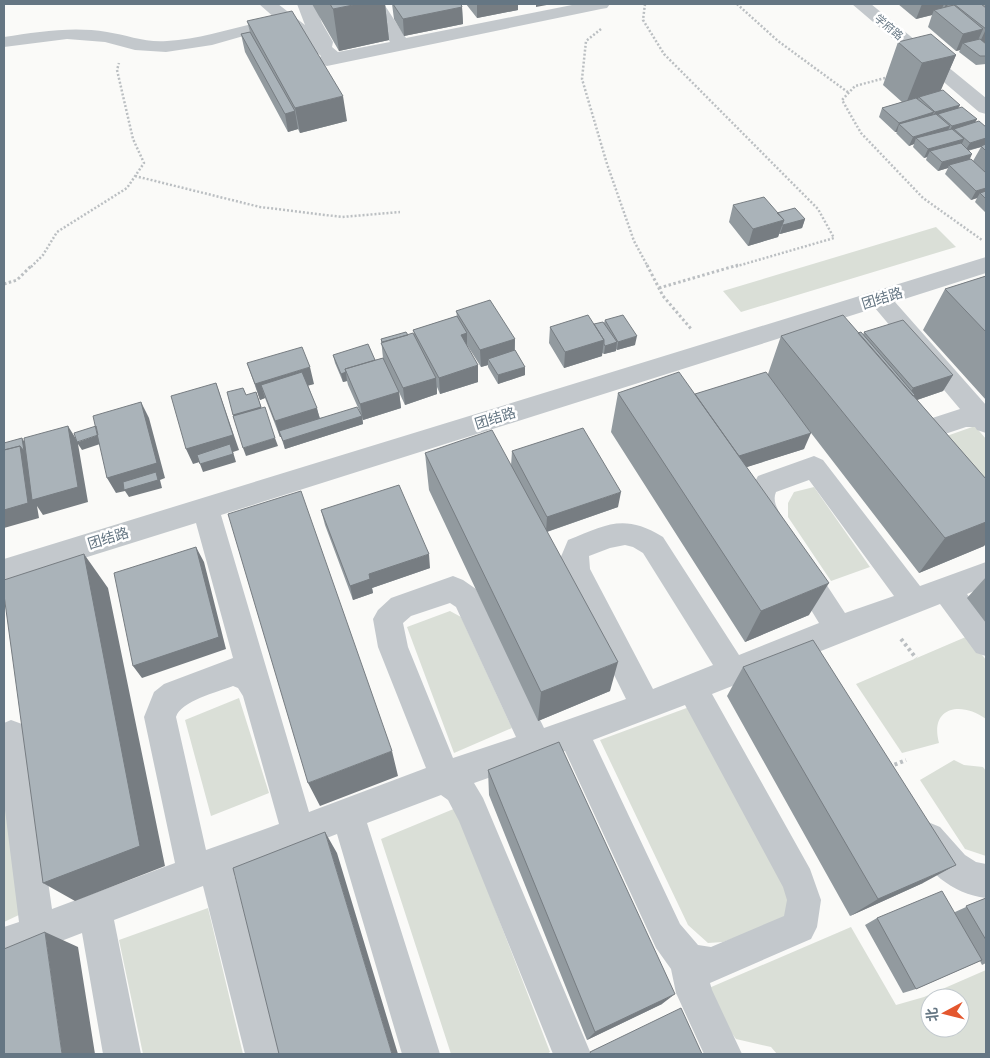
<svg xmlns="http://www.w3.org/2000/svg" width="990" height="1058" font-family="Ubuntu,'Noto Sans SC',sans-serif">
  <rect width="100%" height="100%" fill="#fafaf8"/>
  <path fill="#dadfd7" fill-rule="evenodd" d="M936,227L956,247L741,312L723,291Z
    M975,426L986,439V493L941,438Z
    M814,487L870,567L831,581L788,517V503L794,492Z
    M450,611L461,617L512,728L454,753L407,627Z
    M968,636L986,660V719C962,701 929,706 939,743L902,753L856,684Z
    M239,698L269,793L211,816L185,720Z
    M692,706L785,886L789,902L785,919L723,942L708,943L688,925L600,740Z
    M954,760L964,765L983,767L986,771V856L965,849L920,780Z
    M4,783L21,914L4,922Z
    M456,808L550,1052L547,1054H451L381,839Z
    M208,908L243,1054H143L119,940Z
    M851,927L896,1005L924,997L986,970V1054H777L771,1047L736,1039L702,991ZM930,998H960V1028H930Z"/>
  <g fill="none" stroke-linecap="round" stroke-linejoin="round">
    <path stroke="#bbbfc2" stroke-width="2.5" stroke-dasharray="2 2" stroke-linecap="butt" d="M645,4L643,20L664,54L818,209L834,238L734,267
      M737,4L778,41L849,93
      M601,29L586,41L582,79L607,164L634,241L648,267
      M889,77L855,86L842,100L861,133L923,198L982,240
      M135,176L260,207L342,217L400,212
      M31,267L43,255L57,232L127,188L144,163L133,139L117,70L119,63"/>
    <path stroke="#bbbfc2" stroke-width="3" stroke-dasharray="2.5 2.5" stroke-linecap="butt" d="M647,265L663,296L692,330
      M4,284L17,280L32,265
      M659,288L738,265"/>
    <path stroke="#bbbfc2" stroke-width="4" stroke-dasharray="3 3" stroke-linecap="butt" d="M901,639L916,658
      M889,767L906,760"/>
    <path fill="#c3c8cc" fill-rule="evenodd" d="M259,4H278L305,25L297,4H315L322,23L333,42L332,47L338,52L390,42L366,4H384L406,38L577,4H610L607,8L601,9L327,66L320,64L318,60L321,56L287,28L254,33L212,45L166,52L135,50L105,42L67,39L4,47V37C38,32 72,26 107,32C127,35 146,43 167,41C204,39 239,25 276,19Z
      M852,4H871L986,98V114L979,112Z
      M986,257V273L895,302L986,405V433L977,430L975,427H966L939,436L948,451L944,458C922,465 907,442 917,423L960,409L875,308L221,515L309,812L426,768L378,647L373,619L378,610L391,598L453,576L463,580L476,589L544,728L626,699L562,570L560,559L568,540C607,525 623,513 663,537L739,655L819,623L785,567L789,558L799,555L809,558L845,613L894,596L809,480L776,492C771,503 781,514 786,524L782,532L772,535L762,532C747,507 743,503 758,476L814,456L823,460L920,586L986,562V586L967,594L986,620V656L976,653L940,604L712,694L810,869L821,900L817,927L811,939L710,983L712,990L742,1054H704L676,993L671,969L656,948L565,751L474,783L483,798L591,1054H553L459,821L448,800L441,795L367,823L440,1054H402L337,834L234,874L283,1054H245L203,886L114,920L141,1054H103L82,933L4,963V927L19,922L4,802V723L11,720L22,724L27,735L52,909L175,863L144,717L154,692L164,684L233,658L196,523L4,583V559ZM625,545L633,547L643,553L713,665L653,689L590,569L589,556L610,548ZM450,603L456,607L516,737L453,758L408,647L403,623L411,616ZM233,686L238,688L243,696L279,824L206,850L176,717C181,701 217,692 233,686ZM685,705L783,887L787,900L784,916L711,947L698,945L680,924L593,740Z
      M928,822L940,827L965,855L976,862L986,864V898C952,894 924,870 911,839L916,827Z"/>
  </g>
  <path fill="#929a9f" fill-rule="evenodd" d="M312,4H385L389,40L339,51Z
    M392,4H461L462,7L463,24L404,36L394,19Z
    M466,4H518V10L477,18Z
    M898,4H983L986,6V64L976,65L959,52L960,50L956,51L928,27L932,15L916,19Z
    M247,21L347,121L300,133L298,129L288,132L245,52L241,34L250,32Z
    M898,42L956,55L940,91L958,108L977,119L975,122L986,127V213L975,202L977,198L971,200L945,174L948,168L938,171L926,160L927,157L924,158L913,147L914,144L909,146L896,133L897,132H895L879,117L882,108L902,102L883,85ZM981,147L973,161L969,160L968,151Z
    M733,205L777,213L805,219L802,228L780,234H779L778,237L748,246L729,222Z
    M986,276V400L923,330L945,289Z
    M456,311L515,339V350L525,375L498,384L488,367V365L481,367L467,345L478,382L440,394L437,387V394L405,405L392,377L399,392L401,408L363,420L362,417L363,424L285,449L281,437H280L265,398L260,400L247,363L314,384L308,385L320,418L360,412L348,385L347,381L343,382L335,363L333,355L375,360L383,358L381,339L414,334L413,330L457,316Z
    M605,320L635,345L617,350L616,349V351L604,354L602,353V356L564,368L549,343L550,327L594,324L604,323Z
    M864,332L953,375L943,391L917,400L986,479V543L984,546L919,573L808,429L804,449L746,467L809,615L745,642L611,432L618,393L695,394L768,374L781,336L858,333L863,335Z
    M512,451L618,507L547,532L610,691L538,721L429,490L425,453L511,466Z
    M321,510L430,568L372,588L373,593L353,600L325,525Z
    M986,577V623L967,598Z
    M743,667L923,883L850,916L727,696Z
    M488,770L662,1004L587,1040L489,795Z
    M986,898V963L982,965L980,961L916,989L903,993L865,925L877,918L955,912Z"/>
  <path fill="#777d82" d="M358,4H385L389,40L339,51L333,9Z
    M477,4H518V10L477,18Z
    M536,4H552L536,7Z
    M922,4H944L940,13L934,10L932,15L916,19Z
    M946,4H948L945,12L942,13Z
    M462,7L463,24L404,36L403,19Z
    M983,29L975,47L963,43L960,50L956,51L963,34Z
    M986,29V44L978,46Z
    M956,55L938,97H919L916,103L905,106L922,63Z
    M343,96L347,121L300,133L295,108Z
    M960,105L956,113L938,114L936,119L931,121L935,112Z
    M295,111L298,129L288,132L285,114Z
    M934,112L930,121L899,124L897,132H895L899,123Z
    M977,119L972,128L954,129L951,134L948,135L952,126Z
    M950,126L946,135L916,138L914,144L909,146L913,137Z
    M986,138V145L981,146V147L965,151L970,143Z
    M964,139L960,148L930,151L927,157L924,158L928,149Z
    M972,154L968,163L949,165L948,168L938,171L942,162Z
    M986,188V195L980,193L977,198L971,200L976,191Z
    M805,219L802,228L780,234L783,225Z
    M784,220L778,237L748,246L753,229Z
    M467,333V350L461,335Z
    M637,336L635,345L617,350L618,342Z
    M515,339L514,356L488,359V365L481,367L480,350Z
    M604,340L602,356L564,368L565,352Z
    M617,342L616,351L604,354L605,346Z
    M478,365V382L440,394L439,378Z
    M310,367L314,384L266,398L261,385L265,398L260,400L255,384Z
    M525,367V375L498,384V375Z
    M346,372L347,381L343,382L341,374Z
    M953,375L943,391L911,402L908,397L913,388Z
    M436,378L437,394L405,405L403,388Z
    M216,383L239,450L233,452L236,462L203,472L200,464L233,452L193,464L186,449Z
    M256,392L264,415L236,423L233,415Z
    M399,392L401,408L363,420L360,404Z
    M141,402L149,418L165,478L160,480L162,488L129,497L125,491L116,493L107,478Z
    M317,408L321,424L279,431L281,437H280L275,421Z
    M362,416L363,424L285,449L283,441Z
    M68,426L78,442L98,435L103,443L82,450L78,444L88,502L43,515L37,506L39,518L4,528V510L22,438L27,446Z
    M811,433L804,449L725,474L731,458Z
    M275,438L278,446L246,456L243,448Z
    M621,492L618,507L546,532L547,517Z
    M986,522V543L984,546L919,573L945,538Z
    M196,547L204,562L226,649L142,678L133,666Z
    M84,554L108,588L165,866L75,901L43,883Z
    M429,554L430,568L372,588L373,593L353,600L350,586L369,574Z
    M829,583L809,615L745,642L761,611Z
    M618,662L610,691L538,721L541,692Z
    M392,751L398,776L320,806L308,783Z
    M325,832L337,853L398,1054H392Z
    M956,865L923,883L850,916L878,899Z
    M45,932L78,947L95,1054H62Z
    M675,994L662,1004L587,1040L595,1032Z"/>
  <path fill="#aab3b9" stroke="#777d82" d="M330,4H358L333,9Z
    M393,4H461L462,7L403,19Z
    M954,4H981L986,8V29Z
    M954,5L983,29L963,34L934,10Z
    M292,11L343,96L295,108L247,21Z
    M250,32L295,111L285,114L241,34Z
    M931,34L956,55L922,63L898,42Z
    M980,39L986,44V56H980L963,43Z
    M943,90L960,105L935,112L919,97Z
    M916,98L934,112L899,123L882,108Z
    M962,107L977,119L952,126L938,114Z
    M936,114L950,126L913,137L899,124Z
    M979,121L986,127V138L970,143L954,129Z
    M952,129L964,139L928,149L916,138Z
    M961,143L972,154L942,162L930,151Z
    M986,144V151L981,146Z
    M971,159L986,173V188L976,191L949,165Z
    M986,191V199L980,193Z
    M764,197L784,220L753,229L733,205Z
    M795,208L805,219L783,225H782L784,220L777,213Z
    M986,276V332L945,289Z
    M490,300L515,339L480,350L456,311Z
    M588,315L604,340L565,352L550,327Z
    M623,315L637,336L618,342L605,320Z
    M843,315L986,479V522L945,538L781,336Z
    M457,316L467,333L461,335L478,365L439,378L413,330Z
    M903,320L953,375L913,388L864,332Z
    M603,322L617,342L605,346L604,344V340L594,324Z
    M406,332L408,335L382,342L381,339Z
    M861,332L915,395L913,396L858,333Z
    M413,333L436,378L403,388L381,343Z
    M368,344L375,360L345,369L346,372L341,374L333,355Z
    M302,347L310,367L255,384L247,363Z
    M515,350L525,367L498,375L488,359Z
    M383,358L399,392L360,404L345,369Z
    M302,372L317,408L275,421L261,385Z
    M679,372L829,583L761,611L618,393Z
    M766,372L811,433L739,456L695,394Z
    M216,383L233,435L186,449L171,396Z
    M243,388L246,395L256,392L261,407L233,415L227,392Z
    M141,402L157,463L107,478L93,416Z
    M265,407L275,438L243,448L233,416Z
    M357,407L362,416L283,441L279,431Z
    M68,426L78,487L32,500L24,438Z
    M96,426L98,435L77,442L74,433Z
    M583,428L621,492L547,517L512,451Z
    M492,430L618,662L541,692L425,453Z
    M22,438L24,451L20,446L4,450V443Z
    M230,444L233,454L200,464L197,455Z
    M20,446L28,503L4,510V450Z
    M156,472L158,480L124,490L123,482Z
    M399,485L429,554L369,574L370,579L350,586L321,510Z
    M301,491L392,751L308,783L228,514Z
    M196,547L219,637L133,666L114,573Z
    M84,554L140,846L43,883L4,595V580Z
    M813,640L956,865L878,899L743,667Z
    M559,742L675,994L595,1032L488,770Z
    M325,832L392,1054H279L233,868Z
    M942,891L982,960L916,989L877,918Z
    M986,898V940L966,906Z
    M45,932L62,1054H4V949Z
    M681,1008L702,1054H591L590,1052Z"/>
  <g text-anchor="middle" dominant-baseline="central" stroke-width="5" stroke-linejoin="round" paint-order="stroke">
    <g font-size="11" fill="#657683" stroke="#fff">
      <text transform="translate(889 27) rotate(40)">学府路</text>
    </g>
    <g font-size="14" fill="#657683" stroke="#fff">
      <text transform="translate(882 298) rotate(-17)">团结路</text>
      <text transform="translate(495 418) rotate(-17)">团结路</text>
      <text transform="translate(108 538) rotate(-17)">团结路</text>
    </g>
  </g>
  <rect width="990" height="1058" fill="none" stroke="#657683" stroke-width="10"/>
  <g transform="translate(945 1013) rotate(263)"><circle r="24" fill="#ffffff" stroke="#c1c8cd"/>
  <path d="M0-4L9 19L0 12L-9 19Z" fill="#e4572e"/>
  <text y="-8" font-size="14" font-weight="bold" text-anchor="middle" fill="#657683">北</text>
  </g>
</svg>
